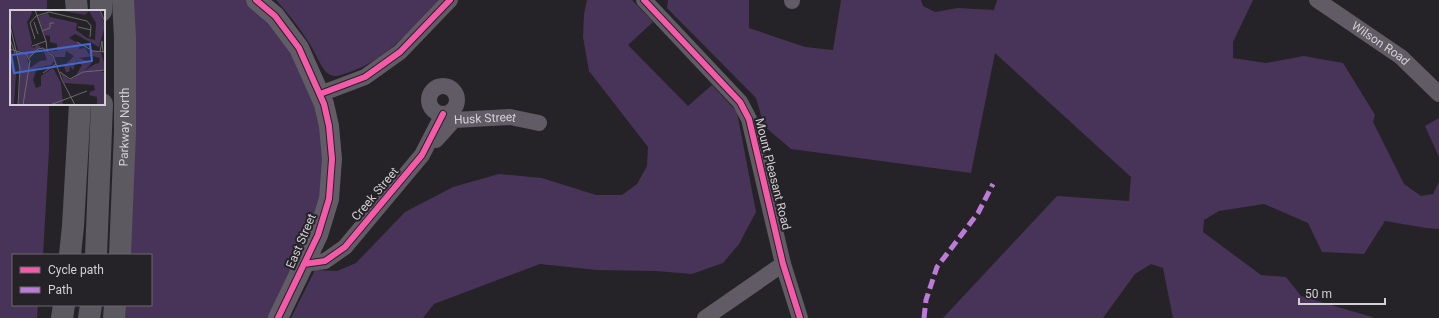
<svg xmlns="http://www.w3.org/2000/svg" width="1439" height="318" font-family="Roboto,sans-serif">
  <rect width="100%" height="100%" fill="#252327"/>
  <path fill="#483458" d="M0,0H47V11H11V104H49V150L43,255H13V305H38L37,318H0Z
    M123,0H256L320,94L329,199L278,318H114L115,305H151V255H120Z
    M276,0H439C411,29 386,61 347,73C340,76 332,78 326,72C322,68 315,53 311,46C300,28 290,16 276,0Z
    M587,0H632L653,22L628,45L688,106L712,85L737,112L756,212L739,244L723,263L692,274L656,271L597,270L540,264L434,304L423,318H291L315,270L337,271L356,263L405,212L453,187L499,174L542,178L596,195H622L637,184L647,166L648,147L589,71L583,37L584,14Z
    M668,0H749V28L805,47L833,50L841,0H921L923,6L935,12L958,8L994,10L997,0H1253L1233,42V58L1266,63L1304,56L1343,63L1375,115L1373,122L1404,184L1421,196L1433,194L1439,182V229L1426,228L1385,221L1364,254L1322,252L1308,223L1264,204L1219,211L1204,220L1203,232L1261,275L1286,277L1301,296L1375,318H1173L1163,268L1151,264L1135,274L1103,318H943L1057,196L1129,201L1131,177L995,53L971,173L791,149L764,126L756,98L667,8Z
    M1439,118V157L1425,126Z"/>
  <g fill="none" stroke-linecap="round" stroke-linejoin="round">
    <g stroke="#605b64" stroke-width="16">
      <path d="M644,0L740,102L749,119L783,264L800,318"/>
      <path id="s1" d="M1317,0L1401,57L1439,94"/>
      <path d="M792,1V0"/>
      <circle cx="443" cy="100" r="14"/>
      <path d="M320,94L365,77L400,52L450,0"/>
      <path id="s2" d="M436,140L454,120L510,117L539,123"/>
      <path d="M304,264L325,261L345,247L422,155L443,114"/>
      <path d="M705,318L783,264"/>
    </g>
    <path stroke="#615c66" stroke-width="20" d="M256,0L275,16L299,48L324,104L329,126L332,159L329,199L318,235L278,318"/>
    <g stroke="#5c5961" stroke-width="22">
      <path d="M76,0L77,11"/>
      <path d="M101,0V11"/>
      <path d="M70,255L73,226L80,104"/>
      <path d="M96,255L102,104"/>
      <path id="s3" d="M120,255L125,131V38L123,0"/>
      <path d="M62,318L64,305"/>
      <path d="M89,318L91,305"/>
      <path d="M114,318L115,305"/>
    </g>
    <path stroke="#bd7bd9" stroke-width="5" stroke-dasharray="10 5" stroke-linecap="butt" d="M924,318L926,300L937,267L978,213L993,184"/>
    <g stroke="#252228" stroke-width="8">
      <path id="cycleway" d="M256,0L275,16L299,48L324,104L329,126L332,159L329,199L318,235L278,318
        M644,0L740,102L749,119L783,264L800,318
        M320,94L365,77L400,52L450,0
        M304,264L325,261L345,247L422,155L443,114"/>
    </g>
    <use href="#cycleway" stroke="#f35aa7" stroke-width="6"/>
  </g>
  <g text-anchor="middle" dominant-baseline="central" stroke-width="4" stroke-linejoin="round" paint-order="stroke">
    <g font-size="12" fill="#d3d1d5" stroke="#252228">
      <text stroke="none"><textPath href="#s1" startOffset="77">Wilson Road</textPath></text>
      <text stroke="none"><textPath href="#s2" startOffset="58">Husk Street</textPath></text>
      <text stroke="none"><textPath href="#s3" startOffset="128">Parkway North</textPath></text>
      <text transform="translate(773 174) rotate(76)">Mount Pleasant Road</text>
      <text transform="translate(375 194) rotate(-50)">Creek Street</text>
      <text transform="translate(301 241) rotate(-67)">East Street</text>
    </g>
  </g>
  <g transform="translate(10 10)">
    <rect width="95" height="95" fill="#252327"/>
    <path d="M0,0H21L22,3L17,12L22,33L21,36L24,38L27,34L31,37L20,47L8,40L0,10ZM48,0H90L95,16L89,37L65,24L59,28L70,34L69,39L75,38L80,45L81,40L91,43L95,55V60L91,61L95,63V95H87V87L79,85L80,82L85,80L84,75L54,73L51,62L59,70L65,67L72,55L66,51L63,60L60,56L59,62H56L54,56L64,46L56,41L55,47H45L38,40L47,41V34L40,32V26L35,25L27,7L38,3L40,7L67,13L66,20L77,28L85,30L86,13L79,1L75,5ZM83,46L90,48L89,53L85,54L74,61L82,53L69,48ZM1,36L6,63L4,95H0ZM33,39L42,46L44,51L41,55L27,58L23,70L26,78L31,76V66L43,58L51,73L53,95H8L10,70L7,41L16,44L20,58L30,51L37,50Z" fill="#483458" fill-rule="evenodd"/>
    <path fill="none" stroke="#6b696d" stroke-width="1" d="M25,0L36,31L37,40M90,0L95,12M77,11L81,16L80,27M24,12L28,24M0,15L10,58L8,95M68,17L81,20M32,21L40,18V13H44M0,29L5,43M25,29L20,13L26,6L39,2L77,11M67,32L83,41L95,42M22,36L36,31M0,39L16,44L20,51L13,95M90,42L92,31L93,42M19,48L28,39L33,38L43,46L52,70M50,62L60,69L73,62L95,60M33,63L46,54M52,70L65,95M40,95L77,81"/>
    <path fill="#4168d7" fill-opacity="0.15" stroke="#4168d7" stroke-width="2" d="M80,34L82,51L4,63L1,45Z"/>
    <rect width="95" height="95" fill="none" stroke="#d3d1d5" stroke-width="2"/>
  </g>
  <rect x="12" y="254" width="140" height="52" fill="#252228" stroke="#6b686d"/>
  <rect x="20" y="267" width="20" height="6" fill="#f35aa7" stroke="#6b686d"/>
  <text x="48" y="274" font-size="12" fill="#d3d1d5">Cycle path</text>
  <rect x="20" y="287" width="20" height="6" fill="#bd7bd9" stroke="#6b686d"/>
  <text x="48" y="294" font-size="12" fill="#d3d1d5">Path</text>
  <path d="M1299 298v6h86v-6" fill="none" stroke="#d3d1d5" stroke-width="2"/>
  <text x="1305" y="298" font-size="12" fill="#d3d1d5" stroke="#252228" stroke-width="3" paint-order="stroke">50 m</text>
</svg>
